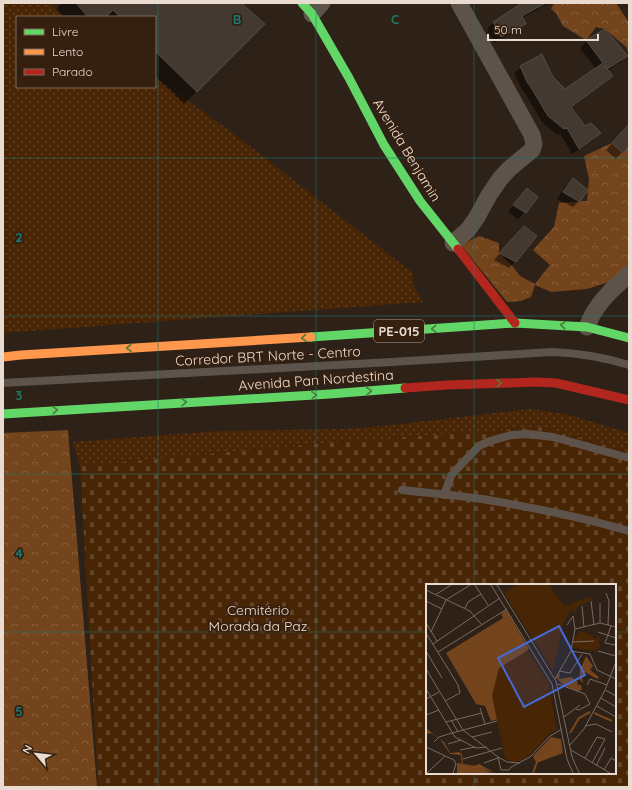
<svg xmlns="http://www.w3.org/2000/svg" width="632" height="790" font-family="Quicksand,sans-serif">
  <defs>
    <pattern id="grass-dots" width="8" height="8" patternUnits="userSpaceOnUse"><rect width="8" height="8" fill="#482505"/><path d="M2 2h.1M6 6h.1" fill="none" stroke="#634428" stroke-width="1.8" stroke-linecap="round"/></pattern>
    <pattern id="forest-crowns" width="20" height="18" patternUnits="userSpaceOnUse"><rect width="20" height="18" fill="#74441c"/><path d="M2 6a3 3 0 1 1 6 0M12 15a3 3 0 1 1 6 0" fill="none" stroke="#885e3c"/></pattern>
    <pattern id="cemetery-stones" width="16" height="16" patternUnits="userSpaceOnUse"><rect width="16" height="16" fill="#482505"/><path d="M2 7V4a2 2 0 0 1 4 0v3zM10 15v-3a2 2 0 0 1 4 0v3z" fill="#634428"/></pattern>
  </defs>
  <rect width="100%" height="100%" fill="#2d2118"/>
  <path fill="url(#grass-dots)" d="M3,3H50L63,17H17V87H155V77L238,137L413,273V285L423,302L3,333Z
    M529,409L566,414L629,433V452L543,427L326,443L80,466L73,442L218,431L341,429L383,426Z"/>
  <path fill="url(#forest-crowns)" d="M554,3H616L628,21L629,26V55L626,47L605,29L596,27L586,40L563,26L556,13L551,9Z
    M612,143L623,153L629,146V267L612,281L587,289L551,292L535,285L531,297L521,301L507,302L461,245L479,236L499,243V253L514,268L520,276L535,284L550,265L533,250L554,227L559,203L587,201L589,179L584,156Z
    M68,430L97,787H3V433Z"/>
  <path fill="url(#cemetery-stones)" fill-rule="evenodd" d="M543,427L629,452V787H98L80,466L326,443ZM427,585H615V773H427Z"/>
  <path fill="#0007" d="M62,3H240L264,24L184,104L155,76V17H64L57,9Z
    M524,3H550L522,18L524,23L518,30L494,43L487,29L494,22Z
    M605,30L627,56L621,62L607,71L611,76L605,82L571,108L585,128L600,133L594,139L572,154L560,133L557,135L542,122L523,90H522L514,73L521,67L553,78L565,91L596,69L580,48L587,41Z
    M629,125V144L616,159L606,150Z
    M573,180L579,201L573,207L557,199L566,186Z
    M527,190L536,197L525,212L518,219L508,212L520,196Z
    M517,234L536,236L509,268L494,260Z"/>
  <path fill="#433930" stroke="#564c44" d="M76,3H241L265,24L197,92L155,51V17H120L113,10L106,17H88Z
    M522,3H546L522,16L526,24L501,37L493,22Z
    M605,29L628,56L607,69L604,65L613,76L571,107L585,126L591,123L601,133L579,149L567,128L564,129L548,116L529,84H528L520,66L542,54L553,77L565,89L603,63L586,40Z
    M629,124V146L623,153L612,143Z
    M573,178L588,190L580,202L563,192Z
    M527,188L538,197L526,213L513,205Z
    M524,226L537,236L516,262L499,253Z"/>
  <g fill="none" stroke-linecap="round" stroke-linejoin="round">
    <path stroke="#5e534b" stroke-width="8" d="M3,383L392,362L552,352C579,353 603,357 629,365
      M402,490C429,493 455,495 482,499C531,507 581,517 629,531
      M444,495L451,476L456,470L479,446L490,441L511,435L528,434L553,437L629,458"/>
    <path stroke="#5e534b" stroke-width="17" d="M312,14L322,3
      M453,243L468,230L477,217L489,195L500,179L509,169L532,150L534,144L532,135L459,3
      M587,327C589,322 591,317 594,312C603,297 616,286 629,274"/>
    <path stroke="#63d668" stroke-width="9" d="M302,3L312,14L349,78L384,145L420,201L458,249
      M311,337L515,323L587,327L629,338
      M3,414L330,394L405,388"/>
    <path stroke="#ff974d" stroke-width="9" d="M3,357L21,355L311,337"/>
    <path stroke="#b3261e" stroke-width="9" d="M458,249L515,323
      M405,388L447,385L536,382L556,383L629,400"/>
  </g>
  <defs><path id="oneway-chevron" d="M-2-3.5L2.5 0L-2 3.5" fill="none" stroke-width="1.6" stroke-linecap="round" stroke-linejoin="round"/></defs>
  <g stroke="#4c7b3c">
    <use href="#oneway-chevron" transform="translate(563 325) rotate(-175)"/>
    <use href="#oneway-chevron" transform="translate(434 329) rotate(176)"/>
    <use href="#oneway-chevron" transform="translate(304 338) rotate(175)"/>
    <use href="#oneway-chevron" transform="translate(129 348) rotate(177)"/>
    <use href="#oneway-chevron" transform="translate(499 383) rotate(-3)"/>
    <use href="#oneway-chevron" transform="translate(369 391) rotate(-4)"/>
    <use href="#oneway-chevron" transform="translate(314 395) rotate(-3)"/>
    <use href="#oneway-chevron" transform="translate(184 402) rotate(-3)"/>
    <use href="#oneway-chevron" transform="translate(55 410) rotate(-3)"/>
  </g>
  <path fill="none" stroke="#1a7b73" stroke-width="1" stroke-opacity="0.55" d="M158,3V787M316,3V787M474,3V585M3,158H629M3,316H629M3,474H629M3,632H427M615,632H629M474,773V787"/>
  <g text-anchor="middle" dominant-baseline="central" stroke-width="3.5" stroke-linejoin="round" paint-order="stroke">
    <rect fill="#352010" stroke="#b4a397" stroke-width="1" x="374" y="320" width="50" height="22" rx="3"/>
    <g font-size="13" font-weight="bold" fill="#eadbd1">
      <text x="399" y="331">PE-015</text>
    </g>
    <g font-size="14" fill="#eadbd1" stroke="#352010">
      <text transform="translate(407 150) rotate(59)">Avenida Benjamin</text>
      <text transform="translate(268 356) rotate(-3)">Corredor BRT Norte - Centro</text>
      <text transform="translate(316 380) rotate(-4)">Avenida Pan Nordestina</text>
    </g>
    <g font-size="14" fill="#f0dcce" stroke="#352010">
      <text x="258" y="610">Cemitério<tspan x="258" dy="16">Morada da Paz</tspan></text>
    </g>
  </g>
  <g transform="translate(426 584)">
    <rect width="190" height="190" fill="#2d2118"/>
    <path d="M91,1H123L138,22L164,13L166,16L152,22L149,28L145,26L137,40L127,87L78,9ZM153,47L164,50L169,55L172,52L175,54L173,57L174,63L170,67L147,64L148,55ZM102,66L123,99L130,130L122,101L101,67Z" fill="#482505"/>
    <path d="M80,26L103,65L96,70L101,67L73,135L65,137L59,122L50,120L20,69L77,34L75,30ZM160,72L167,82L164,86L173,93L171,95L159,88L156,92L157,99L154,96V86ZM134,88L133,95L145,93L151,97L152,101H155L156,106L151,107L136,100L130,93ZM125,153L135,155L137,169L113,178L109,177L107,172ZM31,179L51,182L65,189H31Z" fill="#74441c"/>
    <path d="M101,67L122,101L131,145L124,149L104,171L95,177L87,178L79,175L66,112L73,84Z" fill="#482505"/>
    <path d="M1,145L18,158L24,169L33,168L36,170L37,181L44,184L53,180L69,189L51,183L43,186L36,183L35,171L24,170L14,155L5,149L1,150Z" fill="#79471d"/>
    <path fill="none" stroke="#79471d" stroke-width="2" d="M168,129L186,137M144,149L153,134L164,128M107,189L111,178L124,170L134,156"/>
    <path fill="none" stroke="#796b62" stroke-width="1" d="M49,1L62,21M65,1L126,100L141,175L147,189M71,1L130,97L146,173L153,189M0,6L44,27L56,41M180,9L183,17L182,41M9,11L25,1M0,17L16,25M165,17L168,41M156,22L158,43M39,24L42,18L55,10M0,39L11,57M174,39V19M141,41L147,32L149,45M185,42L179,59L189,61L190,57M5,48L20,16L44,1M172,48L190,54M0,49L32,101L34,109M146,58L168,57M7,60L74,14M0,67L16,94M145,67L164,70L171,86L190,95M172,67L190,72M12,68L81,25M0,85L37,146L72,173L81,178L94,179M133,87L144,89L156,70M129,95L145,67L149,45L174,39L190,43M132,100L159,110L164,120L153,126L150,125M161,101L164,95L181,101M0,105L29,153L50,164L61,163M179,106L190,112M175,114L190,123M0,115L13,108M19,117L34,109M171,122L190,133M54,124L59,140M0,131L13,126M138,133L154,121M25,136L32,148M20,138L56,129M159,142L170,140L186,148M26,149L71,137M46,153L66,148M8,158L13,153L26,149M22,160L35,156M144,161L158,145L179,106L190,78M0,163L28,176L30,180L27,189M34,166L49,163M145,166L184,189M72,173L75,186H83L85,183L104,173L124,152L136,145M159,174L171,153L179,155L166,179M37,175L76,164M58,179L72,174M170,182L179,164M178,186L185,174L190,177M1,189L19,172"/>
    <path fill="#466ad7" fill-opacity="0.15" stroke="#466ad7" stroke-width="2" d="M133,42L159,91L98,123L72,74Z"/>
    <rect width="190" height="190" fill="none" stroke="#eadbd1" stroke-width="2"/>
  </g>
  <g font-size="13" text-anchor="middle" font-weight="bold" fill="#1a7b73" stroke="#352010" stroke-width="3.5" stroke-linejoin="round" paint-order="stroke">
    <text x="237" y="24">B</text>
    <text x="395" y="24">C</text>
    <text x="19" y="242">2</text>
    <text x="19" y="400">3</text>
    <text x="19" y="558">4</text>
    <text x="19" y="716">5</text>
  </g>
  <rect width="632" height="790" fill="none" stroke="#eadbd1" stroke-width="8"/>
  <rect x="16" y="16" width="140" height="72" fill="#352010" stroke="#7d6b5d"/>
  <rect x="24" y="29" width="20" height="6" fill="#63d668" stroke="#7d6b5d"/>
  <text x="52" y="36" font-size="12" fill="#eadbd1">Livre</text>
  <rect x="24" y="49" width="20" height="6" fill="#ff974d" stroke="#7d6b5d"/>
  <text x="52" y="56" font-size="12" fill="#eadbd1">Lento</text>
  <rect x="24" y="69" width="20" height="6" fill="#b3261e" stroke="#7d6b5d"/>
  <text x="52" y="76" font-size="12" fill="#eadbd1">Parado</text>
  <g transform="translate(36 754) rotate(298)" stroke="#352010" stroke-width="3" paint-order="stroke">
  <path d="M0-3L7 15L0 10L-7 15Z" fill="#eadbd1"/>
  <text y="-6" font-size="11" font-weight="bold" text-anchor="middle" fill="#eadbd1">N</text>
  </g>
  <path d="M488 34v6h110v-6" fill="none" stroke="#eadbd1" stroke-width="2"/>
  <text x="494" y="34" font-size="12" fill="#eadbd1" stroke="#352010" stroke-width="3" paint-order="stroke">50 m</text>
</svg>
